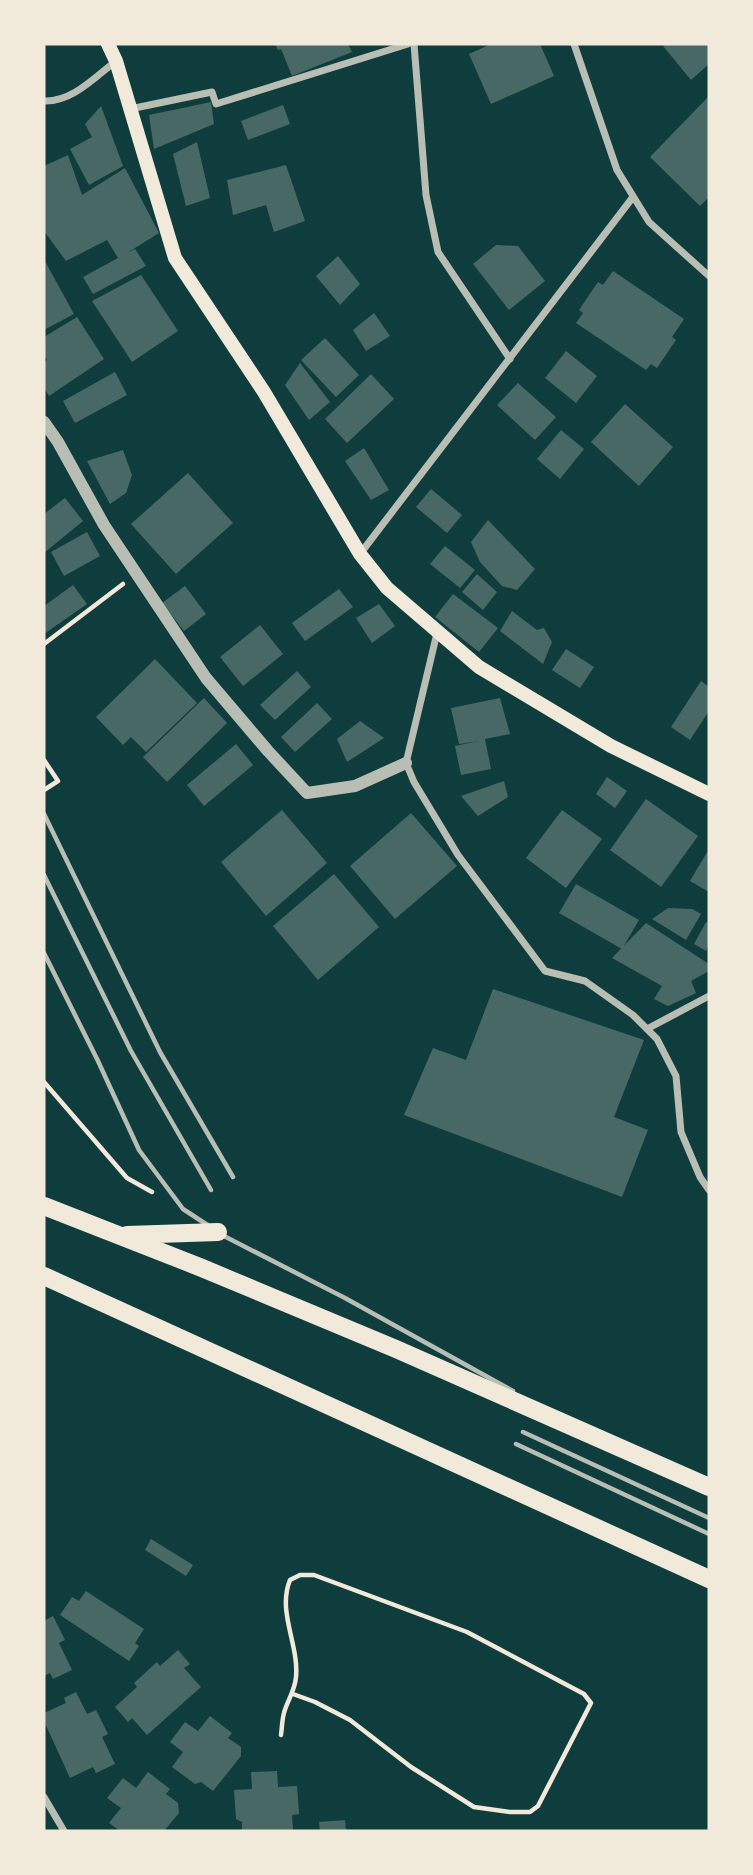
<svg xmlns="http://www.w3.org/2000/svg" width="753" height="1875" font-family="Overpass,sans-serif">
  <rect width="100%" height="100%" fill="#0f3d3e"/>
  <path fill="#486865" d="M275,44H348L352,52L292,76L281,49L278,50Z
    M491,44H540L554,76L491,104L469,54Z
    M666,44H709V64L691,80L663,46Z
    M709,96V197L700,206L650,157Z
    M211,102L214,124L154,149L149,115Z
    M283,105L290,124L248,140L241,121Z
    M101,106L123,166L89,185L70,149L92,137L85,124Z
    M197,142L210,198L186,206L173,154Z
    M68,155L82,195L125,168L159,233L127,253L135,249L146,266L93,294L83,277L118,258L107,240L66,261L44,231V166Z
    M286,165L305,221L274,232L266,205L233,215L227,180Z
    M496,245L518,246L545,281L509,310L473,264Z
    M338,256L360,284L340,305L316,276Z
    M46,263L74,314L44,330V264Z
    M613,271L684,319L672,337L676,340L657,368L651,364L646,370L576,323L583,313L579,310L598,282L603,285Z
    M141,275L178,331L132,362L92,301Z
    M374,313L390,336L366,351L353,330Z
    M77,317L104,359L49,396L44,388V362L47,360L44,355V337Z
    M325,338L359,375L336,397L301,360Z
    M566,351L597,376L576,403L545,378Z
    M300,363L330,402L309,420L285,385Z
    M115,372L127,395L75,423L63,401Z
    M371,374L394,399L347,443L325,419Z
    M518,383L556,417L535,440L497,405Z
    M625,404L673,447L639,486L591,442Z
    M561,430L584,449L560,479L537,459Z
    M364,448L389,490L371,500L345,461Z
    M123,450L132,475L126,493L110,504L87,461Z
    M188,473L233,523L176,574L131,524Z
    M431,489L462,515L447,533L416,507Z
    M65,498L83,521L44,553V514Z
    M488,520L535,569L517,590L502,586L480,562L471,542Z
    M87,532L100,556L64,576L51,552Z
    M445,546L475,570L460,588L430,564Z
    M477,574L497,592L483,610L462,592Z
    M73,585L87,604L44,634V606Z
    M185,586L206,614L184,631L162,603Z
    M339,589L353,607L305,641L292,623Z
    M453,594L498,628L479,652L435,617Z
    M379,604L395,626L372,643L356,618Z
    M512,611L537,630L544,628L552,642L543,664L500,631Z
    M260,625L283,654L243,686L220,657Z
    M566,649L594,667L580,688L552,670Z
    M155,659L197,703L146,752L131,737L123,745L96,717Z
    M297,671L311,687L275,720L260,705Z
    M701,681L709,687V711L690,740L671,727Z
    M204,698L227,723L167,782L143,757Z
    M500,698L510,734L485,739L491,769L461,775L455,746L479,741L459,744L451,708Z
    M317,703L332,719L295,752L281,737Z
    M360,721L384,738L347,762L337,739Z
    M236,744L253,765L204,806L187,785Z
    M607,777L627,791L615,808L596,794Z
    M504,781L508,797L478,816L461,796Z
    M646,799L698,836L661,887L610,850Z
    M282,810L327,863L266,916L221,862Z
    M562,810L602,839L566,888L526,858Z
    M411,813L457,866L395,919L350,866Z
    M709,849V892L690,881Z
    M334,874L379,927L318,980L273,926Z
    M576,884L639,920L622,949L559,913Z
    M668,908L692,909L701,914L686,940L652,919Z
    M706,922L709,924V943L706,951L694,944Z
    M646,923L709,964V971L691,981L696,993L668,1006L654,999L662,986L612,958Z
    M493,989L644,1040L614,1117L648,1130L622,1197L404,1115L433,1048L466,1060Z
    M151,1539L193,1565L186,1576L145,1550Z
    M86,1591L144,1629L135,1643L139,1646L129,1661L60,1615L72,1597L79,1601Z
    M53,1616L65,1640L59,1643L72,1670L53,1679L50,1673L44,1676V1621Z
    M178,1650L190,1664L184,1668L201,1687L147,1735L132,1718L128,1722L115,1707L137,1687L134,1683L157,1662L160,1666Z
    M76,1692L87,1714L96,1710L108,1734L102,1737L115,1764L96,1773L93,1767L70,1778L44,1721V1713L66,1703L64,1698Z
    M210,1716L232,1733L228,1738L241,1747V1756L213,1791L201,1782L195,1784L172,1767L183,1752L170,1742L185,1722L198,1731Z
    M277,1771L278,1787L297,1786L299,1814L292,1815L293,1830L242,1831V1822L236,1819L234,1790L252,1789L251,1772Z
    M148,1772L170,1789L166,1794L178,1803L179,1813L164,1831H120L109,1823L121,1808L107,1798L123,1778L136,1788Z
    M345,1820L346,1831H320L319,1822Z"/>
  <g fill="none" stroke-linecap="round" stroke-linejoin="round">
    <path stroke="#f1e9da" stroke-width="4.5" d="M44,644L123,584
      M44,760L58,781L44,790
      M44,1082L127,1178L152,1192
      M281,1735C282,1728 282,1720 284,1713C287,1701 295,1691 296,1677C299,1644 277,1612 290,1580L300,1575H314L467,1632L584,1694L591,1703L538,1806L530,1812H510L474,1807L411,1767L350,1720L315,1702L293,1694"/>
    <path stroke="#b8beb3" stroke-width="4.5" d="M44,814L160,1052L233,1177
      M44,875L131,1051L211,1190
      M44,953L98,1061L139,1150L183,1209L209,1226
      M222,1235L345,1298L513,1391
      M523,1432L709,1518
      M516,1444L709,1534"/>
    <path stroke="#b8beb3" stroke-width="7" d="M414,44L426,195L438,252L510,359
      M574,44L617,170L649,222L709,276
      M44,101C72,102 94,78 116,61
      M130,109L212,92L216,104L408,44
      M360,554L633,197
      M437,633L406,763L414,782L458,855L545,971L585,981L633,1015L657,1039L676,1076L681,1132L700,1177L709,1190
      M647,1029L709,996
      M44,1797L64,1831"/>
    <path stroke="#b8beb3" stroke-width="12" d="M44,422L58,442L104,525L206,678L268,751L307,793L355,786L406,763"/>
    <path stroke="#f1e9da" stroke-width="14" d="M108,44L116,61L175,258L264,392L360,554L387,588L479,667L611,746L709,794"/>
    <path stroke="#f1e9da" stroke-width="18" d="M44,1206L202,1268L396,1349L709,1487
      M127,1235L218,1232
      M44,1276L709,1579"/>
  </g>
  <rect width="753" height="1875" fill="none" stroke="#f1e9da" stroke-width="91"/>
</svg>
